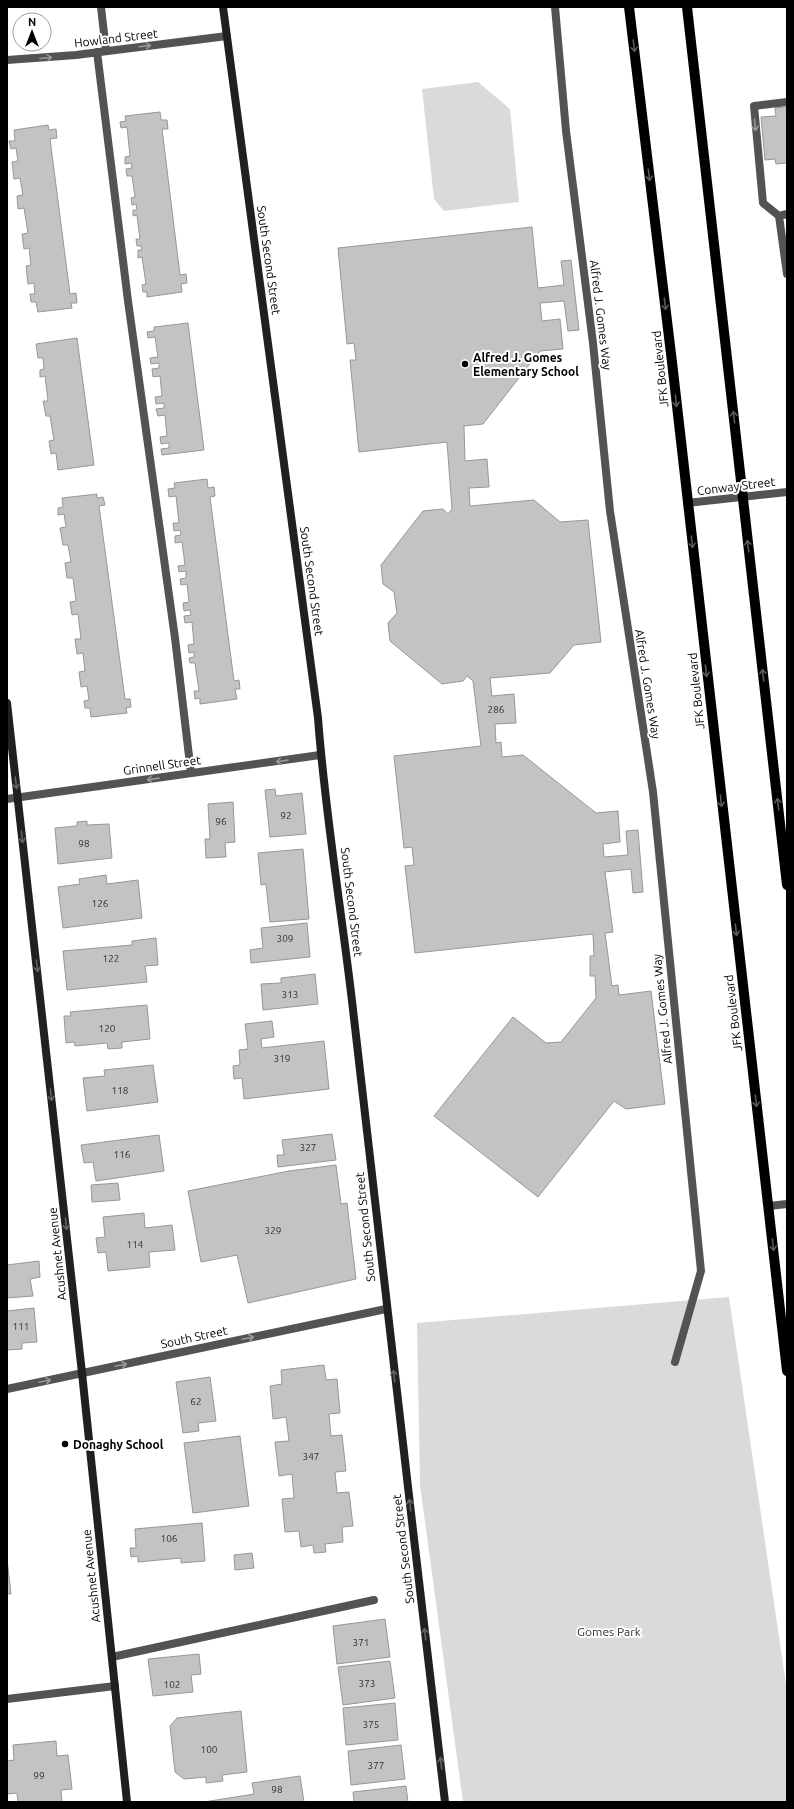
<svg xmlns="http://www.w3.org/2000/svg" width="794" height="1809" font-family="Ubuntu,sans-serif">
  <rect width="100%" height="100%" fill="#fff"/>
  <path fill="#dadada" d="M478,82L510,109L519,202L444,211L434,199L422,89Z
    M729,1297L787,1691V1802H463L420,1485L417,1323Z"/>
  <path fill="#c3c3c3" stroke="#979797" d="M787,107V163L776,164L775,159L765,160L761,117L776,116L775,108Z
    M160,112L161,120H167L168,129H162L180,275L186,274L187,283L181,284L182,292L147,297V292H143L142,285L146,284L142,257L138,258V250H142L141,246H137L136,239H140L137,215L133,216V210H137L136,204L132,205L131,198L135,197L132,176H127L126,169L132,168L131,163L125,164V157L130,156L127,127L121,128L120,122L126,121L125,116Z
    M48,125L49,130L56,129L57,138L50,139L70,294L76,293L77,303H71L72,308L38,312L36,302H31L30,294H35L34,283L28,284L26,266L31,265L29,248L24,249L22,234L28,233L24,208L18,209L17,196L23,195L20,178L14,179L12,162L18,161L16,148L11,149L9,141H15L14,130Z
    M532,227L538,288L564,285L561,261L571,260L579,330L568,331L564,301L540,303L542,321L560,319L563,349L540,351L483,424L464,426L465,461L487,459L489,487L469,488L470,506L534,500L560,522L588,520L601,642L574,645L550,673L490,678L492,696L514,694L516,723L495,724L496,743L501,742L502,757L523,755L596,813L618,811L620,842L603,844L604,857L628,855L626,831L638,830L643,892L633,893L631,869L605,872L613,932L605,933L612,986L618,985L619,995L651,991L665,1104L626,1109L614,1101L538,1197L434,1116L513,1017L546,1043L561,1042L596,998L595,976H590V956H594L593,934L415,953L405,866L414,865L412,847L404,848L394,756L481,746L473,681L467,676L463,681L442,684L390,641L388,623L397,613L394,592L383,584L381,565L423,511L443,509L448,514L452,509L447,442L359,452L350,360H356L354,343L347,344L338,248Z
    M188,323L204,450L162,455L161,449L169,448V443L161,444L160,437L167,436L165,415L158,416L156,409L164,408V403L156,404L155,397L162,396L160,376L153,377L152,369L159,368V363L151,364L150,358L158,357L155,337L148,338L147,332L154,331V327Z
    M77,338L94,465L58,470L56,453L51,454L49,441L54,440L50,416H46L43,401H48L45,376L40,377V370L44,369L43,358H38L36,344Z
    M207,479L208,488L214,487L215,496L210,497L234,681L239,680L240,689H235L237,699L200,704V698L195,699L194,691H199L195,663H190L189,658L194,657V652L189,653L188,645L194,644L192,622L185,623L184,616L191,615L190,610L184,611L183,603L189,602L187,584L181,585L180,579L186,578V571L179,572L178,566L185,565L182,542L175,543V536L181,535L180,530L174,531L173,523H179L176,496L169,497L168,489L175,488L174,483Z
    M97,494V498L103,497L105,505L99,506L125,699H130L131,707L126,708L127,713L91,717L90,708H85L84,701L89,700L87,686L81,687L79,672L85,671L83,653L77,654L75,639H81L78,614L72,615L70,602L76,601L73,578H67L65,563L71,562L68,545H63L60,528L66,527L64,514L58,515V508L63,507L62,498Z
    M275,789L276,796L302,793L306,834L270,837L265,790Z
    M233,802L235,842L225,843L226,857L206,858L205,839H210L208,804Z
    M87,821V825L109,824L112,858L58,864L55,828L77,826V822Z
    M303,849L309,919L270,922L266,884L261,885L258,853Z
    M106,875L107,884L138,880L142,918L63,928L58,887L80,884L79,879Z
    M307,923L310,957L251,963L250,950L263,948L261,928Z
    M156,938L158,965L145,966L147,982L67,990L63,951L132,945V941Z
    M315,974L318,1004L263,1010L261,984L281,983V978Z
    M147,1005L150,1039L122,1042V1048L108,1049L107,1043L75,1046L74,1042L66,1043L64,1016H71L70,1012Z
    M272,1021L274,1037L261,1039L262,1048L324,1041L329,1089L244,1099L242,1078L234,1079L233,1066L240,1065L239,1050L248,1049L245,1024Z
    M153,1065L158,1102L87,1111L83,1078L105,1076L104,1070Z
    M332,1134L336,1160L278,1167L277,1155H284L282,1140Z
    M159,1135L164,1171L96,1181L93,1162L84,1163L81,1145Z
    M336,1165L341,1204L347,1203L356,1279L248,1303L237,1255L201,1262L188,1191L289,1171Z
    M118,1183L120,1200L92,1202L91,1185Z
    M144,1213L145,1228L172,1225L175,1250L149,1252L150,1267L108,1271L106,1252L98,1253L96,1238L105,1237L103,1217Z
    M39,1261L40,1277L30,1279L33,1296L7,1298V1265Z
    M34,1308L37,1342L22,1343V1349L7,1350V1311Z
    M324,1365L326,1380L337,1379L340,1413L329,1414L331,1436L342,1435L346,1471L335,1472L337,1493L349,1492L353,1526L342,1527L343,1542L325,1544L326,1552L314,1553L313,1545L301,1547L299,1531L285,1532L282,1499L294,1498L292,1474L279,1476L275,1442L289,1441L286,1417L273,1419L270,1386L282,1384L281,1370Z
    M210,1377L216,1421L198,1423L199,1431L183,1433L176,1382Z
    M240,1436L249,1506L193,1513L184,1443Z
    M202,1523L205,1561L181,1563V1558L138,1562V1556L131,1557L130,1548H136L135,1529Z
    M252,1553L254,1568L235,1570L234,1555Z
    M7,1559L11,1594H7Z
    M385,1619L390,1657L337,1664L333,1626Z
    M199,1654L201,1674L191,1675L193,1692L153,1696L148,1659Z
    M390,1661L395,1698L343,1705L338,1667Z
    M395,1703L398,1740L346,1745L343,1708Z
    M241,1711L247,1772L222,1775L223,1781L206,1783V1777L184,1779L175,1772L170,1726L177,1718Z
    M56,1741L57,1756L68,1755L72,1789L61,1790L62,1802H18L17,1793L7,1794V1761L14,1760L13,1745Z
    M401,1745L405,1779L351,1785L348,1751Z
    M300,1776L304,1802H204L254,1794L252,1783Z
    M406,1786L408,1802H354L353,1792Z"/>
  <g fill="none" stroke-linecap="round" stroke-linejoin="round">
    <path stroke="#535353" stroke-width="8" d="M101,7L106,51
      M555,7L566,131L593,343L610,511L653,792L701,1271L675,1362
      M97,52L128,301L175,638L191,773
      M787,102L754,106L763,203L779,216L787,214
      M779,216L787,274
      M112,1657L374,1600
      M7,1699L115,1686"/>
    <path stroke="#535353" stroke-width="8" d="M7,60L76,55L227,36
      M687,503L787,492
      M7,799L320,755
      M769,1206L787,1204
      M7,1389L386,1309"/>
    <path stroke="#202020" stroke-width="8" d="M223,7L318,718C325,813 341,907 352,1001C381,1268 414,1535 445,1802
      M7,703L82,1373L127,1802"/>
    <path stroke="#000" stroke-width="10" d="M629,7L672,362L787,1371
      M687,7L787,885"/>
  </g>
  <defs><path id="oneway-shaft" d="M-6 0H5M1.5-3L5.5 0L1.5 3" fill="none" stroke-width="1.6" stroke-linecap="round" stroke-linejoin="round"/></defs>
  <g stroke="#989898">
    <use href="#oneway-shaft" transform="translate(145 46) rotate(-7)"/>
    <use href="#oneway-shaft" transform="translate(46 58) rotate(-5)"/>
    <use href="#oneway-shaft" transform="translate(755 125) rotate(85)"/>
    <use href="#oneway-shaft" transform="translate(282 761) rotate(172)"/>
    <use href="#oneway-shaft" transform="translate(153 779) rotate(172)"/>
    <use href="#oneway-shaft" transform="translate(248 1338) rotate(-12)"/>
    <use href="#oneway-shaft" transform="translate(121 1365) rotate(-12)"/>
    <use href="#oneway-shaft" transform="translate(45 1381) rotate(-12)"/>
  </g>
  <g stroke="#595959">
    <use href="#oneway-shaft" transform="translate(634 46) rotate(83)"/>
    <use href="#oneway-shaft" transform="translate(649 175) rotate(83)"/>
    <use href="#oneway-shaft" transform="translate(665 304) rotate(83)"/>
    <use href="#oneway-shaft" transform="translate(676 401) rotate(84)"/>
    <use href="#oneway-shaft" transform="translate(734 417) rotate(-96)"/>
    <use href="#oneway-shaft" transform="translate(692 542) rotate(84)"/>
    <use href="#oneway-shaft" transform="translate(748 546) rotate(-97)"/>
    <use href="#oneway-shaft" transform="translate(706 671) rotate(84)"/>
    <use href="#oneway-shaft" transform="translate(763 675) rotate(-97)"/>
    <use href="#oneway-shaft" transform="translate(721 801) rotate(84)"/>
    <use href="#oneway-shaft" transform="translate(778 804) rotate(-97)"/>
    <use href="#oneway-shaft" transform="translate(736 930) rotate(83)"/>
    <use href="#oneway-shaft" transform="translate(756 1101) rotate(83)"/>
    <use href="#oneway-shaft" transform="translate(773 1245) rotate(84)"/>
  </g>
  <g stroke="#636363">
    <use href="#oneway-shaft" transform="translate(16 783) rotate(83)"/>
    <use href="#oneway-shaft" transform="translate(22 837) rotate(84)"/>
    <use href="#oneway-shaft" transform="translate(37 966) rotate(84)"/>
    <use href="#oneway-shaft" transform="translate(51 1095) rotate(84)"/>
    <use href="#oneway-shaft" transform="translate(66 1224) rotate(84)"/>
    <use href="#oneway-shaft" transform="translate(394 1376) rotate(-97)"/>
    <use href="#oneway-shaft" transform="translate(410 1505) rotate(-97)"/>
    <use href="#oneway-shaft" transform="translate(425 1634) rotate(-97)"/>
    <use href="#oneway-shaft" transform="translate(441 1763) rotate(-97)"/>
  </g>
  <g fill="#000" stroke="#fff" stroke-width="1.5">
    <circle cx="465" cy="364" r="4"/>
    <circle cx="65" cy="1444" r="4"/>
  </g>
  <g text-anchor="middle" dominant-baseline="central" stroke-width="4" stroke-linejoin="round" paint-order="stroke">
    <g font-size="10" fill="#313131">
      <text x="496" y="709">286</text>
      <text x="286" y="815">92</text>
      <text x="221" y="821">96</text>
      <text x="84" y="843">98</text>
      <text x="100" y="903">126</text>
      <text x="285" y="938">309</text>
      <text x="111" y="958">122</text>
      <text x="290" y="994">313</text>
      <text x="107" y="1028">120</text>
      <text x="282" y="1058">319</text>
      <text x="120" y="1090">118</text>
      <text x="308" y="1147">327</text>
      <text x="122" y="1154">116</text>
      <text x="273" y="1230">329</text>
      <text x="135" y="1244">114</text>
      <text x="21" y="1326">111</text>
      <text x="196" y="1401">62</text>
      <text x="311" y="1456">347</text>
      <text x="169" y="1538">106</text>
      <text x="361" y="1642">371</text>
      <text x="367" y="1683">373</text>
      <text x="172" y="1684">102</text>
      <text x="371" y="1724">375</text>
      <text x="209" y="1749">100</text>
      <text x="376" y="1765">377</text>
      <text x="39" y="1775">99</text>
      <text x="277" y="1789">98</text>
    </g>
    <g font-size="12" fill="#000" stroke="#fff">
      <text transform="translate(116 38) rotate(-7)">Howland Street</text>
      <text transform="translate(269 260) rotate(82)">South Second Street</text>
      <text transform="translate(601 315) rotate(83)">Alfred J. Gomes Way</text>
      <text transform="translate(660 369) rotate(-96)">JFK Boulevard</text>
      <text transform="translate(736 486) rotate(-7)">Conway Street</text>
      <text transform="translate(312 581) rotate(82)">South Second Street</text>
      <text transform="translate(648 684) rotate(81)">Alfred J. Gomes Way</text>
      <text transform="translate(696 691) rotate(-96)">JFK Boulevard</text>
      <text transform="translate(162 765) rotate(-8)">Grinnell Street</text>
      <text transform="translate(352 902) rotate(83)">South Second Street</text>
      <text transform="translate(662 1009) rotate(-96)">Alfred J. Gomes Way</text>
      <text transform="translate(733 1013) rotate(-97)">JFK Boulevard</text>
      <text transform="translate(365 1227) rotate(-96)">South Second Street</text>
      <text transform="translate(57 1254) rotate(-96)">Acushnet Avenue</text>
      <text transform="translate(194 1337) rotate(-12)">South Street</text>
      <text transform="translate(403 1549) rotate(-97)">South Second Street</text>
      <text transform="translate(91 1576) rotate(-96)">Acushnet Avenue</text>
    </g>
    <g font-size="12" font-weight="bold" fill="#000" stroke="#fff" text-anchor="start">
      <text x="473" y="357">Alfred J. Gomes<tspan x="473" dy="14">Elementary School</tspan></text>
      <text x="73" y="1444">Donaghy School</text>
    </g>
    <g font-size="12" fill="#313131" stroke="#fff">
      <text x="609" y="1631">Gomes Park</text>
    </g>
  </g>
  <rect width="794" height="1809" fill="none" stroke="#000000" stroke-width="16"/>
  <g transform="translate(32 32)"><circle r="19" fill="#ffffff" stroke="#999999"/>
  <path d="M0-3L7 15L0 10L-7 15Z" fill="#000000"/>
  <text y="-6" font-size="11" font-weight="bold" text-anchor="middle" fill="#000000">N</text>
  </g>
</svg>
